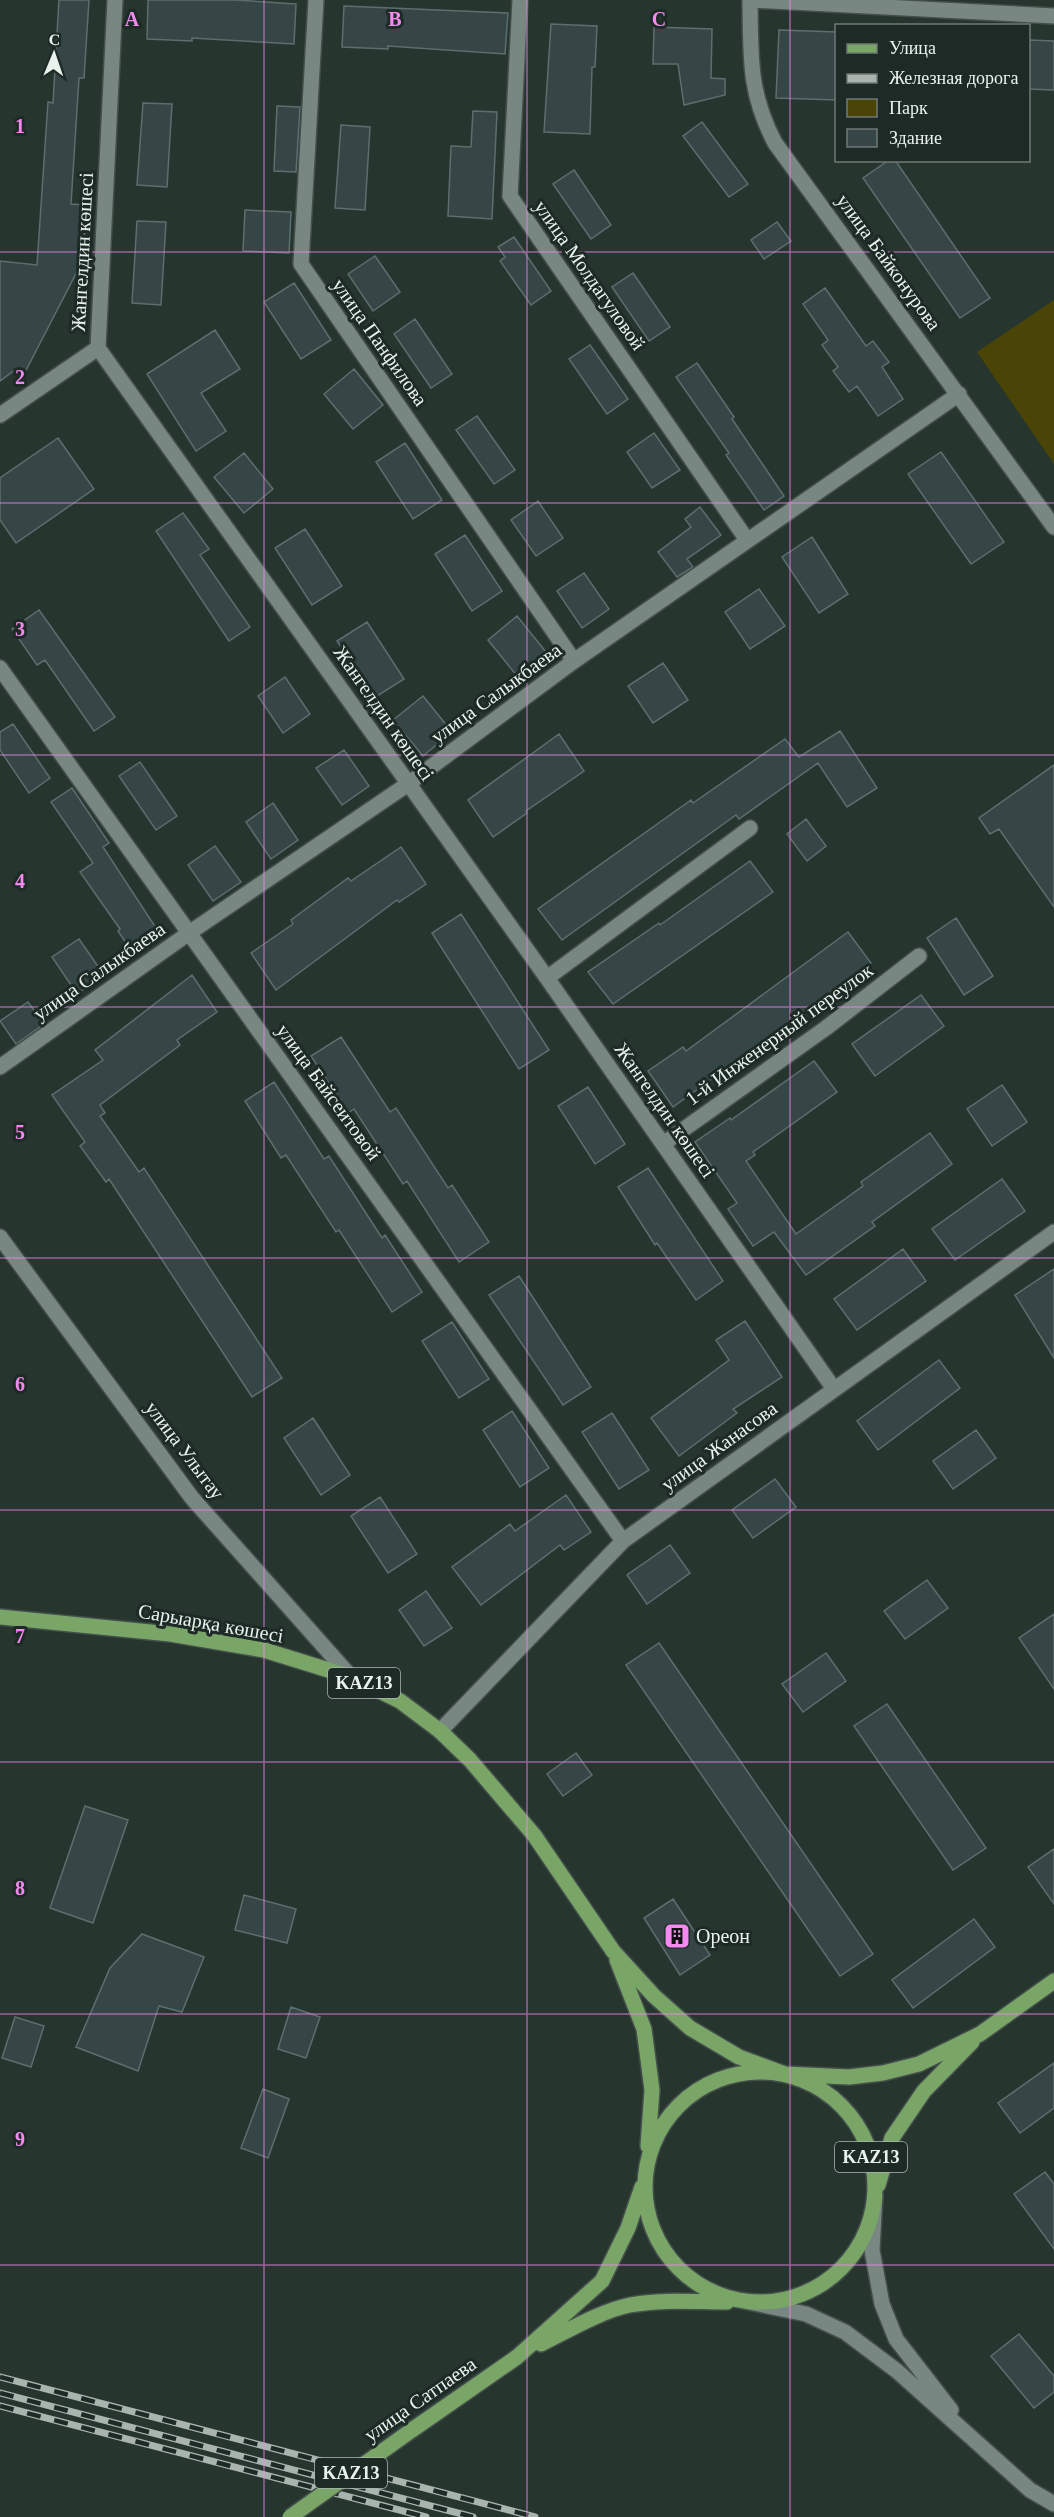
<svg xmlns="http://www.w3.org/2000/svg" width="1054" height="2517" font-family="'Times New Roman',serif">
  <rect width="100%" height="100%" fill="#27352f"/>
  <path fill="#4a4406" d="M1054,300V464L977,352Z"/>
  <path fill="#364647" stroke="#5d6e6f" stroke-width="1.5" d="M59,0H89L84,78H79L71,204L86,205L83,260L22,378L15,370L0,381V261L37,265L48,102L53,103Z
    M148,0H236L296,4L294,44L192,38V41L147,39Z
    M344,6L508,13L505,54L388,46V49L342,47Z
    M551,24L597,26L595,67H592L590,134L544,132Z
    M654,27L712,29L711,78L725,79V95L684,105L678,64H653Z
    M779,30L837,32V100L776,98Z
    M1029,40L1054,41V90L1029,89Z
    M143,103L172,104L167,187L137,185Z
    M277,106L300,107L296,172L274,171Z
    M473,111L497,112L492,219L448,216L451,146L471,147Z
    M702,122L748,184L729,197L683,136Z
    M341,125L370,127L365,210L335,208Z
    M889,160H895L990,298L960,318L863,178Z
    M574,170L611,225L591,239L553,184Z
    M245,210L291,212L289,253L243,251Z
    M137,221L166,222L161,305L132,303Z
    M777,222L791,241L764,259L751,240Z
    M514,237L551,291L531,305L500,261L505,257L498,247Z
    M375,256L400,292L373,311L348,274Z
    M633,273L670,327L649,341L612,287Z
    M294,283L331,340L301,359L264,302Z
    M825,288L866,346L873,341L889,362L882,367L903,399L878,416L857,386L849,392L833,371L838,367L822,345L828,340L803,304Z
    M415,319L452,374L431,388L394,334Z
    M215,330L240,369L201,393L226,431L196,451L147,374Z
    M590,345L628,399L607,414L569,359Z
    M697,363L734,417L732,419L784,496L764,510L726,455L729,453L676,377Z
    M354,369L383,405L353,429L324,394Z
    M477,416L515,470L494,484L456,430Z
    M654,433L680,470L652,488L627,452Z
    M58,438L94,489L16,543L0,520V478Z
    M405,443L442,500L413,519L376,462Z
    M941,452L1004,542L971,564L908,474Z
    M244,453L273,489L244,513L214,477Z
    M538,501L563,538L536,556L511,520Z
    M700,507L721,535L687,559L693,567L677,577L658,552L691,527L685,519Z
    M183,513L209,549L200,555L250,627L229,641L156,531Z
    M305,529L342,586L312,605L275,548Z
    M465,535L502,591L472,611L435,554Z
    M812,537L848,594L819,613L782,557Z
    M584,573L609,609L582,628L557,591Z
    M759,589L785,626L750,649L725,612Z
    M39,610L115,717L94,731L45,660L37,665L12,629Z
    M517,616L546,652L517,676L488,640Z
    M367,622L404,679L374,698L337,641Z
    M663,663L688,700L653,723L628,686Z
    M285,677L310,714L283,733L258,696Z
    M423,696L452,732L423,756L393,720Z
    M13,724L50,778L29,793L0,750V732Z
    M840,731L877,788L847,807L818,763L739,819L736,815L562,940L538,909L691,800L693,803L785,739L799,757Z
    M559,734L584,771L526,811L527,813L493,837L468,800Z
    M344,750L369,786L342,805L316,768Z
    M140,762L177,816L156,830L119,776Z
    M1054,765V907L999,829L990,834L979,818Z
    M72,788L109,843L103,847L160,934L133,953L118,931L120,929L80,872L93,863L51,802Z
    M273,803L298,840L271,859L246,822Z
    M806,819L826,846L807,861L787,834Z
    M215,846L241,882L213,901L188,865Z
    M401,847L426,884L399,902L397,900L276,990L251,953L293,924L291,920L348,878L351,881Z
    M750,861L773,892L613,1004L588,972L659,923L660,925Z
    M461,914L549,1050L519,1069L432,933Z
    M956,918L993,976L964,995L927,938Z
    M848,932L871,963L673,1107L648,1071L683,1047L686,1051Z
    M79,939L104,975L77,994L52,957Z
    M192,975L217,1012L177,1040L180,1045L100,1105L105,1113L100,1116L139,1172L144,1168L282,1378L252,1397L109,1179L106,1182L80,1146L85,1142L52,1095L103,1060L95,1050Z
    M921,995L944,1026L875,1076L852,1044Z
    M28,1002L44,1024L16,1044L0,1021Z
    M341,1037L390,1112L396,1108L448,1188L452,1185L489,1242L459,1262L407,1181L403,1184L354,1109L348,1113L311,1056Z
    M814,1061L837,1092L753,1152L755,1155L746,1161L796,1234L863,1186L861,1182L930,1133L952,1164L872,1222L875,1226L806,1275L774,1232L753,1246L728,1209L737,1203L695,1142L730,1118L731,1120Z
    M274,1082L324,1159L329,1156L382,1238L385,1235L422,1292L392,1312L339,1230L336,1232L286,1155L281,1158L245,1101Z
    M1002,1085L1027,1122L992,1146L967,1109Z
    M588,1087L625,1144L595,1164L558,1106Z
    M648,1168L723,1281L696,1300L657,1243L655,1245L618,1187Z
    M1002,1179L1025,1211L955,1260L932,1229Z
    M903,1249L926,1281L857,1330L834,1299Z
    M1054,1269V1358L1015,1295Z
    M519,1276L591,1387L563,1405L489,1295Z
    M745,1321L782,1377L733,1409L737,1413L679,1456L651,1418L729,1360L716,1340Z
    M452,1322L489,1379L459,1398L422,1341Z
    M939,1360L960,1388L878,1450L857,1421Z
    M512,1411L549,1468L520,1487L483,1430Z
    M612,1413L649,1470L619,1489L582,1432Z
    M313,1418L350,1475L321,1495L284,1438Z
    M976,1430L996,1458L953,1489L933,1461Z
    M775,1479L796,1507L753,1538L732,1510Z
    M566,1495L591,1532L564,1550L560,1545L481,1605L452,1567L510,1524L515,1531Z
    M380,1497L417,1554L388,1573L351,1516Z
    M670,1545L690,1573L647,1604L627,1575Z
    M927,1580L948,1608L905,1639L884,1611Z
    M426,1591L452,1628L424,1646L399,1610Z
    M1054,1614V1689L1019,1638Z
    M659,1643L873,1954L840,1976L626,1665Z
    M826,1653L846,1681L803,1712L782,1684Z
    M887,1704L986,1848L953,1870L854,1726Z
    M576,1753L592,1775L563,1796L547,1774Z
    M85,1806L128,1820L93,1923L50,1908Z
    M1054,1849V1904L1028,1867Z
    M244,1895L296,1909L287,1943L235,1930Z
    M673,1899L710,1955L680,1975L644,1918Z
    M974,1919L995,1947L913,2008L892,1980Z
    M142,1934L204,1957L182,2012L159,2006L138,2071L76,2047L110,1968Z
    M291,2007L320,2017L306,2058L278,2049Z
    M15,2017L44,2026L31,2067L2,2058Z
    M1054,2063V2108L1020,2133L998,2103Z
    M263,2089L289,2099L268,2158L241,2148Z
    M1045,2172L1054,2184V2249L1014,2194Z
    M1019,2334L1054,2376V2392L1034,2408L991,2356Z"/>
  <g fill="none" stroke-linecap="round" stroke-linejoin="round">
    <g stroke="#444f4b" stroke-width="18">
      <path id="minor" d="M115,0L98,348L547,978L834,1389
        M316,0L301,264L574,661
        M520,0L510,196L747,540
        M750,0C751,56 748,92 775,143L1054,527
        M751,0L1054,16
        M0,415L98,348
        M0,668L623,1541
        M547,978L750,828
        M0,1067L189,933L408,784L574,661L959,394
        M663,1144L826,1028L919,956
        M0,1237L192,1498L351,1677
        M440,1731L623,1541L1054,1232
        M875,2195L872,2250L882,2304L896,2339L951,2410
        M744,2301L806,2314L845,2332L897,2371L1030,2490L1054,2504"/>
    </g>
    <g stroke="#444f4b" stroke-width="18">
      <path id="major" d="M0,1617L170,1634L264,1650L351,1677L400,1701L440,1731L470,1760L534,1835L613,1951L654,1996L690,2028L739,2057L785,2074L849,2077L883,2073L919,2064L980,2034L1054,1981
        M617,1960L644,2029L652,2090L648,2146
        M645 2187a115 115 0 1 1 230 0a115 115 0 1 1-230 0Z
        M878,2185L892,2138L924,2091L972,2042
        M541,2344C565,2332 603,2310 630,2305C662,2299 694,2302 727,2302
        M412,2430L517,2357L602,2281L628,2228L642,2187"/>
    </g>
    <use href="#minor" stroke="#788781" stroke-width="15"/>
    <use href="#major" stroke="#79a667" stroke-width="15"/>
    <g stroke="#aab4af" stroke-width="7">
      <path id="rail" d="M0,2377L535,2517
        M0,2393L473,2517
        M0,2406L426,2517"/>
    </g>
    <use href="#rail" stroke="#1d2a25" stroke-width="4.5" stroke-dasharray="14" stroke-linecap="butt"/>
    <g stroke="#444f4b" stroke-width="18" stroke-linecap="butt">
      <path id="major-bridge" d="M290,2517L412,2430"/>
    </g>
    <use href="#major-bridge" stroke="#79a667" stroke-width="15"/>
  </g>
  <path fill="none" stroke="#f489f0" stroke-width="1.5" stroke-opacity="0.55" d="M264,0V2517M527,0V2517M790,0V2517M0,252H1054M0,503H1054M0,755H1054M0,1007H1054M0,1258H1054M0,1510H1054M0,1762H1054M0,2014H1054M0,2265H1054"/>
  <defs>
    <g id="building-square" transform="scale(1.35)"><rect x="-9" y="-9" width="18" height="18" rx="4" fill="#f489f0" stroke="#1d2a25"/><path d="M-4-6H4V6H1V3H-1V6H-4ZM-2.5-4.3h1.7v1.8h-1.7ZM.8-4.3h1.7v1.8H.8ZM-2.5-1h1.7V.8h-1.7ZM.8-1h1.7V.8H.8Z" fill="#111"/></g>
  </defs>
  <g fill-rule="evenodd">
    <use href="#building-square" x="677" y="1936"/>
  </g>
  <g text-anchor="middle" dominant-baseline="central" stroke-width="6" stroke-linejoin="round" paint-order="stroke">
    <g fill="#1d2a25" stroke="#acb6b2" stroke-width="1.5">
      <rect x="328" y="1668" width="72" height="30" rx="4.5"/>
      <rect x="835" y="2142" width="72" height="30" rx="4.5"/>
      <rect x="315" y="2458" width="72" height="30" rx="4.5"/>
    </g>
    <g font-size="18" font-weight="bold" fill="#eaf2ee">
      <text x="364" y="1683">KAZ13</text>
      <text x="871" y="2157">KAZ13</text>
      <text x="351" y="2473">KAZ13</text>
    </g>
    <g font-size="20" fill="#eaf2ee" stroke="#1d2a25">
      <text transform="translate(82 252) rotate(-87)">Жангелдин көшесі</text>
      <text transform="translate(889 262) rotate(54)">улица Байконурова</text>
      <text transform="translate(590 275) rotate(55)">улица Молдагуловой</text>
      <text transform="translate(380 342) rotate(55)">улица Панфилова</text>
      <text transform="translate(496 693) rotate(-36)">улица Салыкбаева</text>
      <text transform="translate(384 713) rotate(55)">Жангелдин көшесі</text>
      <text transform="translate(99 971) rotate(-35)">улица Салыкбаева</text>
      <text transform="translate(779 1034) rotate(-36)">1-й Инженерный переулок</text>
      <text transform="translate(329 1092) rotate(54)">улица Байсеитовой</text>
      <text transform="translate(665 1110) rotate(55)">Жангелдин көшесі</text>
      <text transform="translate(719 1446) rotate(-36)">улица Жанасова</text>
      <text transform="translate(185 1450) rotate(53)">улица Улытау</text>
      <text transform="translate(211 1623) rotate(10)">Сарыарқа көшесі</text>
      <text transform="translate(420 2399) rotate(-35)">улица Сатпаева</text>
    </g>
    <g font-size="20" fill="#eaf2ee" stroke="#1d2a25" text-anchor="start">
      <text x="696" y="1936">Ореон</text>
    </g>
  </g>
  <g font-size="20" text-anchor="middle" font-weight="bold" fill="#f489f0" stroke="#1d2a25" stroke-width="6" stroke-linejoin="round" paint-order="stroke">
    <text x="132" y="26">A</text>
    <text x="395" y="26">B</text>
    <text x="659" y="26">C</text>
    <text x="20" y="133">1</text>
    <text x="20" y="384">2</text>
    <text x="20" y="636">3</text>
    <text x="20" y="888">4</text>
    <text x="20" y="1139">5</text>
    <text x="20" y="1391">6</text>
    <text x="20" y="1643">7</text>
    <text x="20" y="1895">8</text>
    <text x="20" y="2146">9</text>
  </g>
  <rect x="835" y="24" width="195" height="138" fill="#1d2a25" stroke="#6f7a75" stroke-width="1.5"/>
  <rect x="847" y="44" width="30" height="9" fill="#79a667" stroke="#6f7a75" stroke-width="1.5"/>
  <text x="889" y="54" font-size="18" fill="#eaf2ee">Улица</text>
  <rect x="847" y="74" width="30" height="9" fill="#aab4af" stroke="#6f7a75" stroke-width="1.5"/>
  <text x="889" y="84" font-size="18" fill="#eaf2ee">Железная дорога</text>
  <rect x="847" y="99" width="30" height="18" fill="#4a4406" stroke="#6f7a75" stroke-width="1.5"/>
  <text x="889" y="114" font-size="18" fill="#eaf2ee">Парк</text>
  <rect x="847" y="129" width="30" height="18" fill="#364647" stroke="#6f7a75" stroke-width="1.5"/>
  <text x="889" y="144" font-size="18" fill="#eaf2ee">Здание</text>
  <g transform="translate(54 54) rotate(2)" stroke="#1d2a25" stroke-width="4.5" paint-order="stroke">
  <path d="M0-4.5L10 22L0 15L-10 22Z" fill="#eaf2ee"/>
  <text y="-9" font-size="16" font-weight="bold" text-anchor="middle" fill="#eaf2ee">С</text>
  </g>
</svg>
